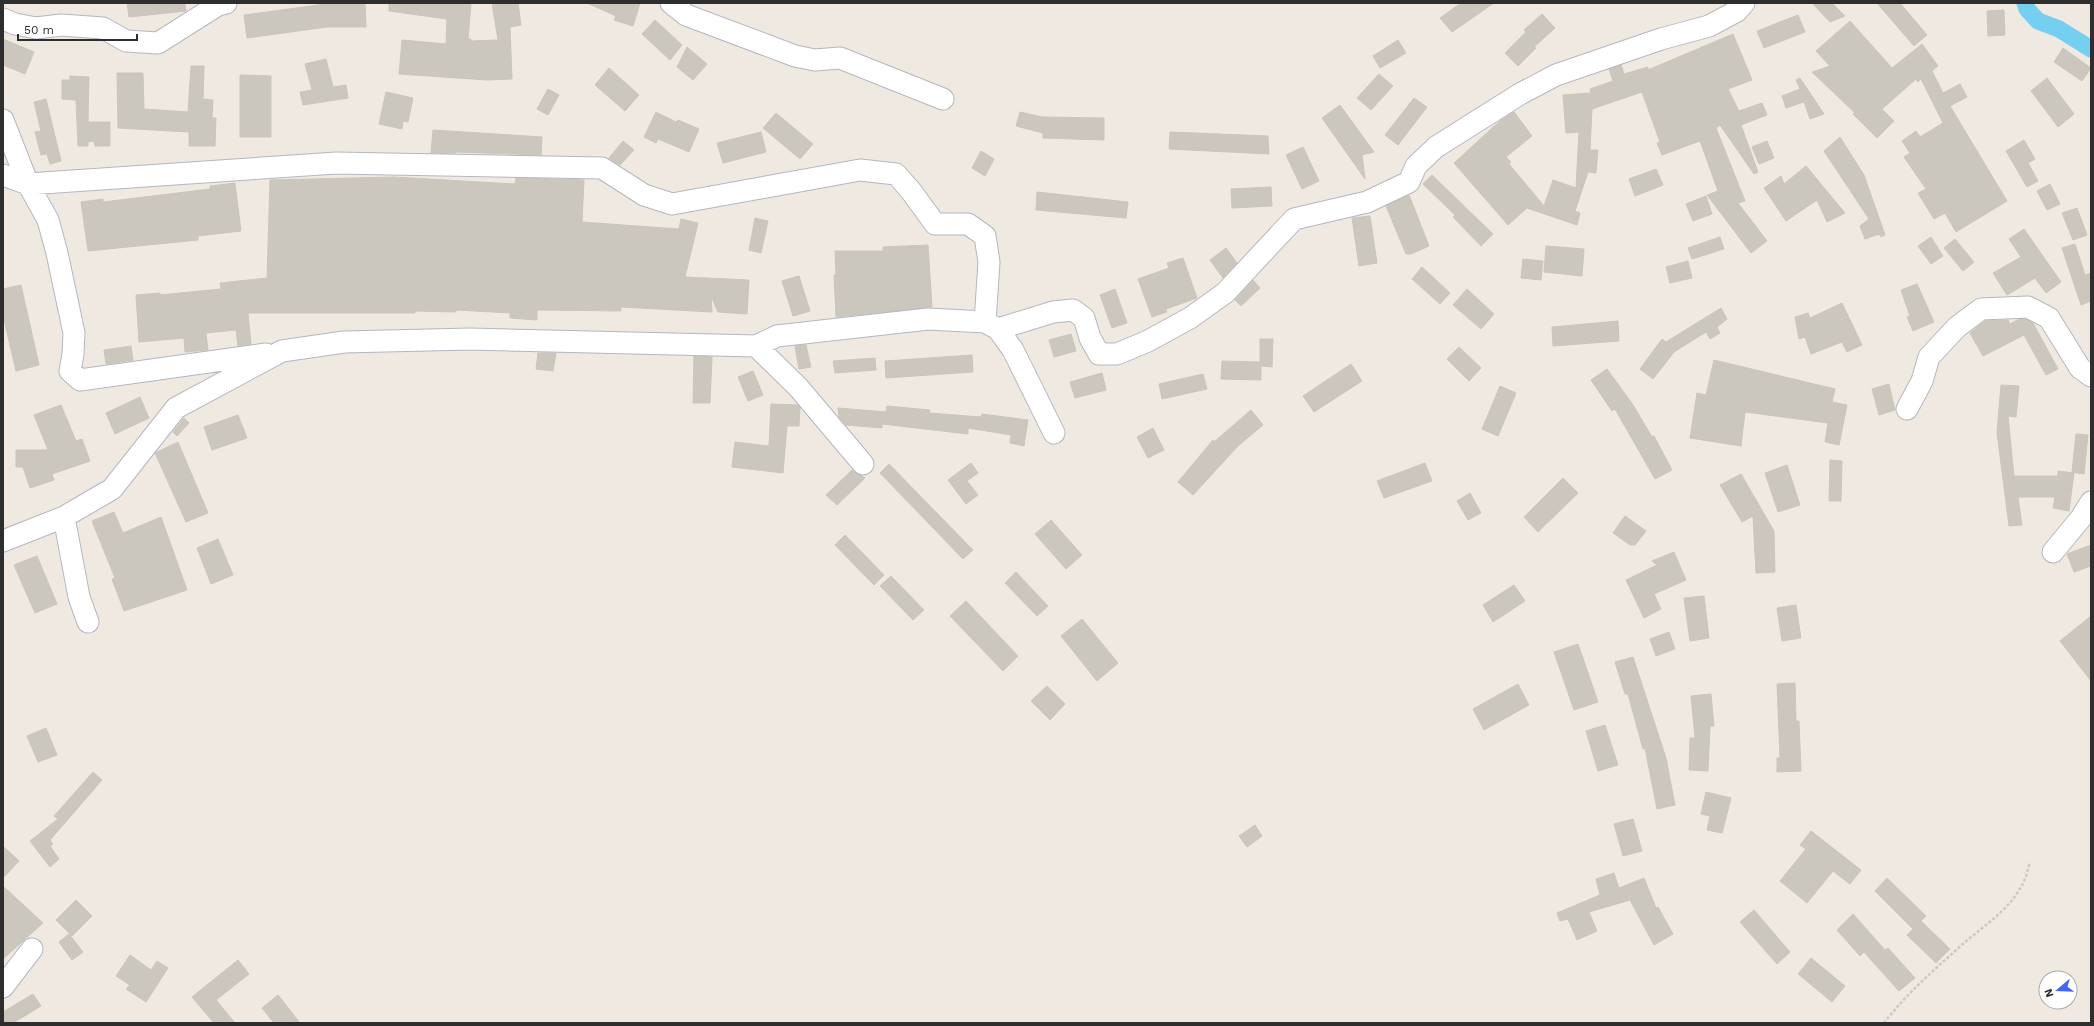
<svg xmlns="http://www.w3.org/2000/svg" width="2094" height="1026" font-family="'Work Sans',sans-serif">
  <rect width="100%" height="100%" fill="#efe9e1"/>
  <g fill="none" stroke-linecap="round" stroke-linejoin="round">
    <path stroke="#75cff0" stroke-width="17" d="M2025,3L2027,9L2038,21L2059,29L2091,49"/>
  </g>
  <path fill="#cbc7bf" stroke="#cbc5ba" d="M127,3H185L186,11L129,17Z
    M365,3L366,27H327L247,38L244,15L326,4Z
    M389,3H471L468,39H471V41L498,40L492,3H518L521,25L510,27L512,79L487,80L399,74L402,40L446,44L447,19L389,11Z
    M587,3H640L633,26L614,20L616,16Z
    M1461,3H1494L1452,32L1440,18Z
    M1812,3H1832L1845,16L1830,22Z
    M1877,3H1900L1927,35L1914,46Z
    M2004,10L2005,35L1988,36L1987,11Z
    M1542,14L1555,28L1534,47L1536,48L1518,66L1505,53L1526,32L1524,30Z
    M1798,15L1805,32L1764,48L1757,31Z
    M655,20L682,45L670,60L642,34Z
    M1850,21L1892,68L1922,44L1938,66L1932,71L1943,93L1960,84L1967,97L1950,106L2007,201L1956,232L1945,213L1934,219L1918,193L1926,189L1904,157L1910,153L1902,141L1916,131L1920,137L1943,123L1921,79L1918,82L1916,79L1882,109L1894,121L1877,138L1853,114L1855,113L1812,72L1830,66L1816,51Z
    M1733,34L1752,80L1728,89L1739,111L1762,103L1767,115L1741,125L1758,172L1754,174L1720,125L1716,128L1745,201L1738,203L1767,241L1751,253L1707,195L1718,191L1700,141L1662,155L1657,143L1660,142L1642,92L1592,109L1590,150H1598L1596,173L1588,172L1575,211L1580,213L1577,225L1527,208L1508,225L1454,163L1501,120L1514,112L1532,136L1506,157L1511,162L1509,164L1544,206L1553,180L1576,188L1579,132L1566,133L1563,95L1591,93L1590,89L1613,81L1609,69L1621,65L1624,74L1648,67V70Z
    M3,39L34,52L25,74L3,65Z
    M1398,40L1406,53L1380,68L1373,56Z
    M687,47L707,64L693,80L677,67Z
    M2063,48L2091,68L2082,81L2054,62Z
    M326,59L333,87L346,85L348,98L303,105L300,92L312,90L305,64Z
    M191,66H204L203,99L213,100L212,118H216L215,146H189V132L118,128L117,73H143L144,109L188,112Z
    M609,68L639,95L625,111L595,85Z
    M1379,74L1393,86L1371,110L1357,98Z
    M240,75L271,76V137H240Z
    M70,76L89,77L88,122H110V146H95L94,141L88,142V146H78L76,100L62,99V80H70Z
    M1800,78L1824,114L1810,119L1804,102L1786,108L1782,96L1800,89L1796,80Z
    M2047,78L2074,114L2058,127L2031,91Z
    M548,89L559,95L548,115L537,109Z
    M386,92L413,98L408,122L403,121L402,129L379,124Z
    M1414,98L1427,107L1398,145L1385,135Z
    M46,99L61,161L50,164L47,154L41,155L35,132L41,131L34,102Z
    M1340,105L1374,152L1362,155L1365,179L1322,118Z
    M656,112L676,122L678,120L699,129L689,152L658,139L656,143L644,137Z
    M1020,112L1042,117L1104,118V140L1043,138V133L1016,126Z
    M776,113L813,144L800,159L763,128Z
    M433,130L542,137L541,155L456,152L455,153H431Z
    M761,132L766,152L723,163L717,143Z
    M1170,132L1268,136L1269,154L1169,149Z
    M1840,137L1864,175L1885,235L1881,237L1879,234L1865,239L1860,226L1869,219L1824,151Z
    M2024,140L2035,159L2028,163L2038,181L2027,187L2006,151Z
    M623,141L634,150L620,165L609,158Z
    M1767,141L1774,158L1759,164L1752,147Z
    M1303,147L1319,181L1302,189L1286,155Z
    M981,151L994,159L985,176L972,168Z
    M1806,166L1845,213L1827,222L1817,200L1786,221L1764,188L1781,176L1784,184Z
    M1656,169L1663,185L1635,196L1629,179Z
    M1432,175L1493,234L1481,246L1453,217L1455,215L1423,184Z
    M394,177L515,184L516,178L584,180L582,222L679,229L681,219L698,223L685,277L749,280L747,314L718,312L711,296L712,312L621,307V311L537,310V320L510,318V313L456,310V312L415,311V313H248L251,344L238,346L236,330L206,333L208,350L185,352L184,338L139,342L136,295L160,293V295L221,289L220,283L267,278L270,180Z
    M235,183L241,231L198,236V240L88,251L81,202L103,199V202L210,189V186Z
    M2050,184L2060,204L2047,210L2037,191Z
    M1271,187L1272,206L1232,208L1231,189Z
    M1037,192L1128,202L1126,218L1036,210Z
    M1409,195L1429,246L1411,254H1406L1386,206Z
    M1706,196L1712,214L1693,221L1686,204Z
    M2077,208L2087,235L2073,240L2062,213Z
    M1370,216L1377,263L1359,266L1352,218Z
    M755,218L768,221L761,253L749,250Z
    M2024,229L2061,282L2046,293L2035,278L2007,295L1993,273L2021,257L2009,239Z
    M1720,237L1724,249L1692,259L1688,248Z
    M1931,237L1943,256L1931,264L1918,246Z
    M1955,239L1974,262L1963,271L1944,248Z
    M2075,244L2085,275L2091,273V301L2081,305L2062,248Z
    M928,245L932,307L836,317L834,275H836L835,251H883V247Z
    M1546,246L1584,249L1582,276L1544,272Z
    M1226,248L1237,263L1223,278L1210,260Z
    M1183,258L1197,298L1166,309L1167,312L1152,317L1138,279L1169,268L1167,263Z
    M1523,259L1543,261L1541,280L1521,278Z
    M1688,261L1692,278L1670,283L1666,267Z
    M1422,267L1450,293L1440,304L1412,279Z
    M799,276L810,311L793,316L782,281Z
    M1253,280L1260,288L1241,306L1235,300Z
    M1917,284L1934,322L1913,331L1907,317L1910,316L1901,290Z
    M21,285L39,365L16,371L3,315V289Z
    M1115,289L1127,323L1112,328L1100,295Z
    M1467,289L1494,314L1481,329L1453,305Z
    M1842,303L1862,345L1847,352L1842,342L1811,354L1805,337L1799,339L1795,317L1808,313L1810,318Z
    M1721,308L1727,319L1717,327L1720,333L1710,339L1706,332L1674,352L1653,379L1640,369L1662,339L1666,342Z
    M2019,319H2025L2033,323L2058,369L2046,375L2024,335L1983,356L1970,333L1985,321L2008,320L2010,324Z
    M1618,321L1619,341L1553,346L1552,327Z
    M1071,334L1076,351L1054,357L1049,340Z
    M1260,339H1273L1272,367L1261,366V380L1221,379L1222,361L1260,362Z
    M806,345L811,367L799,369L795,346Z
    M131,346L133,360L106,364L104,350Z
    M1459,347L1481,368L1469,381L1447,359Z
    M538,353H556L553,371L536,369Z
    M972,355L973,372L886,378L885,361Z
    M694,356L712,357L710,403H693Z
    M875,358L876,370L835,373L833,361Z
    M1714,360L1835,389L1832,402L1847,405L1839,445L1825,442L1828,423L1745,412L1741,446L1690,438L1697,393L1706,395Z
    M1351,364L1362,381L1314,412L1303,396Z
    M1607,369L1633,405L1652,437L1654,436L1672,470L1655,479L1615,409L1612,411L1591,380Z
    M753,371L763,395L748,401L738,377Z
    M1102,373L1106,390L1075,398L1070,382Z
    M1203,374L1207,389L1162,399L1159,384Z
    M1889,384L1895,410L1879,415L1872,389Z
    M2001,385L2019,386L2016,417L2008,416L2014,476H2058V471L2074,473L2069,511L2053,508L2055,497H2018L2022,525L2009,526L1997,433Z
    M1500,386L1516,393L1498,436L1482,429Z
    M140,397L149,418L115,434L106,413Z
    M771,404L797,405L800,407L799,426H787L783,473L732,467L735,442L769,446Z
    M61,405L76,441L82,439L90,461L52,474L54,480L30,488L23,467H16V450H48L34,415Z
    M887,406L930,410L929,413L981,417L982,414L1028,420L1024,446L1010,443L1011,435L968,428V434L882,424V428L846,425L839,417L838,408L886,412Z
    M1251,410L1263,425L1238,446L1193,495L1178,482L1213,440L1214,442Z
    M238,415L247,438L212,450L204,427Z
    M184,418L189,423L177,436L173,432Z
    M1153,428L1164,450L1148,458L1137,437Z
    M2076,434L2088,435L2084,474L2072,472Z
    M178,442L208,513L186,522L155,453Z
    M1830,460L1842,461L1841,501H1829Z
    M971,463L978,473L967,481L978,495L966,504L948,480Z
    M1425,463L1432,481L1384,498L1377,481Z
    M889,464L973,550L963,559L880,473Z
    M1787,465L1800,505L1778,512L1765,473Z
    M852,470L865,478L837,505L826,495Z
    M1741,474L1774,531L1775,572L1756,573L1753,516L1742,522L1720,485Z
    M1563,478L1578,493L1538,532L1524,517Z
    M1470,493L1481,513L1468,520L1457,501Z
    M114,512L123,533L161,517L187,590L124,611L112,579L115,578L92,521Z
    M1625,516L1646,531L1635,545H1630L1613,533Z
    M1051,520L1082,555L1066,569L1035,534Z
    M845,535L884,575L874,585L835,545Z
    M218,539L233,575L211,584L197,548Z
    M2091,545V566L2074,572L2067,554Z
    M1674,552L1686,580L1654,594L1661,609L1644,618L1626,580L1657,565L1652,561Z
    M37,556L57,604L35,613L14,565Z
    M1016,572L1048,606L1037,616L1005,583Z
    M891,576L924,610L913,620L880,586Z
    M1514,585L1525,601L1493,622L1483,605Z
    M1704,596L1709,638L1690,641L1684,598Z
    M966,601L1018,656L1003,671L950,616Z
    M1796,605L1801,638L1782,641L1777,608Z
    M2091,616V681L2060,641Z
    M1082,619L1118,663L1097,681L1061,636Z
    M1669,632L1675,649L1656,656L1650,639Z
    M1578,644L1598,702L1574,710L1554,652Z
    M1633,657L1666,758L1675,805L1657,809L1645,748L1643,749L1628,694H1625L1615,662Z
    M1795,683L1796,721H1799L1801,771L1777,772V758H1780L1777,684Z
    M1518,684L1529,705L1484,730L1473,709Z
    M1047,686L1065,704L1050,720L1031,701Z
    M1711,694L1714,726H1710L1708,771L1689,770L1690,738H1695L1691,696Z
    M1605,725L1618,765L1598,771L1586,731Z
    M46,728L57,755L38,762L27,736Z
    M93,772L102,780L50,840L53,844L50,846L59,859L50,867L30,841L58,819L54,816Z
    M1706,792L1731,798L1722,833L1707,830L1710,816L1701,814Z
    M1633,819L1642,851L1623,856L1614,824Z
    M1255,825L1262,836L1247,847L1239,836Z
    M1811,831L1861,870L1850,884L1833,871L1807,903L1780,881L1806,849L1800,845Z
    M3,846L19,861L3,878Z
    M1614,873L1619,888L1644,878L1656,908L1658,907L1673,934L1654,945L1630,900L1589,912L1597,931L1577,940L1568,919L1560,921L1557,913L1600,895L1596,879Z
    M1887,878L1926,916L1916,926L1921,921L1950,949L1936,963L1907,935L1913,929L1875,891Z
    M3,886L43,923L3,959Z
    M76,900L92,916L72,936L56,920Z
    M1754,910L1790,952L1777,964L1740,922Z
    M1853,914L1885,950L1888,948L1915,978L1899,991L1864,952L1860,956L1837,930Z
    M69,934L83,952L72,960L59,942Z
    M130,955L151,970L157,961L168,968L146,1002L126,989L130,985L116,976Z
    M1811,958L1845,986L1832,1002L1798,974Z
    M238,960L249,974L216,1000L235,1023H214L192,997Z
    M33,994L41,1006L13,1023H3V1012Z
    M278,995L300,1023H274L262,1008Z"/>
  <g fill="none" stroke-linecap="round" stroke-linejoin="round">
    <g stroke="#b4b7c1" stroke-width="23">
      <path id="minor" d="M671,3L686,15L795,56L815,60L840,58L943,99
        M3,19L15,24L36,28L61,25L103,28L126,41L158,43L218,5L226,3
        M3,120L28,184L48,220L57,253L74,333L73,354L70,371L80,380L266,354
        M3,175L28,184L336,163L602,168L644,195L672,204L860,170L896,174L911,191L935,224H968L985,236L989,262L985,322
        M998,329L1053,312L1073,310L1084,318L1090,338L1099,354H1117L1148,341L1190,318L1225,293L1294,219L1367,202L1409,182L1416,166L1436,147L1520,94L1556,75L1661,39L1709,26L1737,11L1744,3
        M756,346L798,387L863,464
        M1907,409L1922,381L1929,357L1957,327L1981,309L2028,307L2049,318L2080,368L2091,376
        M64,517L79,597L88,622
        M3,541L64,517L112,489L176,408L282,351L344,342L470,339L756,346L777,336L928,319L985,322L998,329L1013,350L1054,433
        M2053,552L2081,518L2091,502
        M3,987L32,949"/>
    </g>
    <path stroke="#c9c9c9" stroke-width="2.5" stroke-dasharray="3 2" stroke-linecap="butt" d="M1884,1023C1907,993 1936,968 1964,943C1985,925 2009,910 2022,885C2026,878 2028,869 2030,862"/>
    <use href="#minor" stroke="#fff" stroke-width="21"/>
  </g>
  <rect width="2094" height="1026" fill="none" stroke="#2e2e2e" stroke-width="8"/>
  <g transform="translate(2058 990) rotate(251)"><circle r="19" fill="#ffffff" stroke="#ababab"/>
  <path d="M0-3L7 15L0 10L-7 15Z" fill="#4264fb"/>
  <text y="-6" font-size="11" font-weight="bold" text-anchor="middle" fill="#2e2e2e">N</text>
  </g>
  <path d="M18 34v6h119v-6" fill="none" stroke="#2e2e2e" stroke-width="2"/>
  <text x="24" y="34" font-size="12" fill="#2e2e2e" stroke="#ffffff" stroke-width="3" paint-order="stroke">50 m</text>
</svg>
